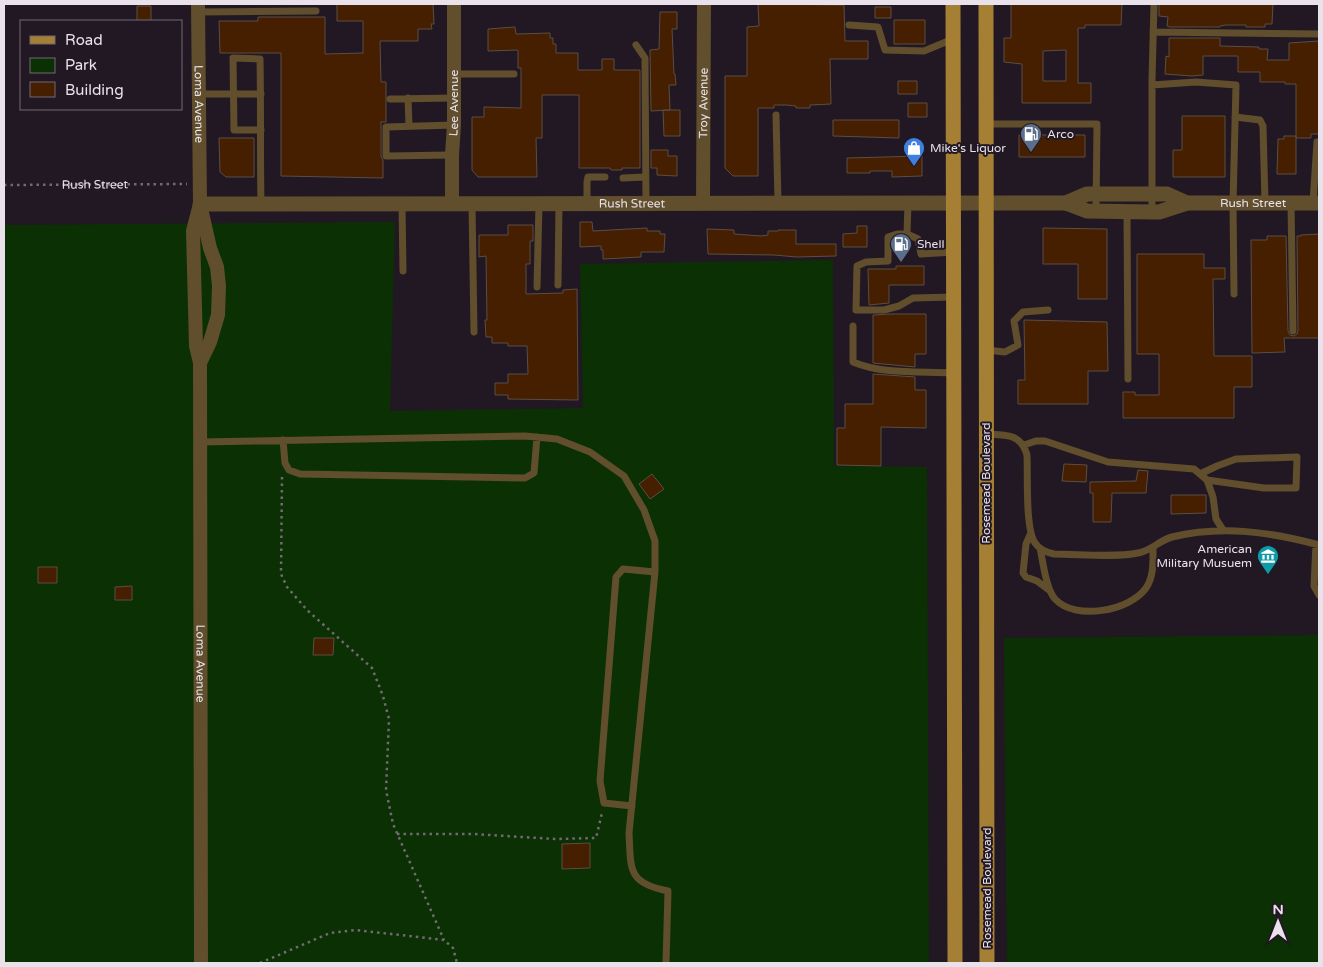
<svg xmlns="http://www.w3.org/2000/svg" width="1323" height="967" font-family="'Varela Round',sans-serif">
  <rect width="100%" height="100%" fill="#221823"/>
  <path fill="#0b3004" d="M395,222L390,411L583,408L580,264L833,260L834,466L927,467L929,963H4V225Z
    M1319,635V963H1007L1004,638Z"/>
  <path fill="#451f00" stroke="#5c4d43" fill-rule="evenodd" d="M337,4H433L434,24H431L432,29H418V41H380L381,82H386V122H381V156L383,160V178L281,176V53H220L219,21H258V17H325V54L363,53V21H337Z
    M758,4L844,5L845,41H868V59H830L831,104L810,105V108H796V106L786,105H774V108H758V176H733L725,168V76H747V27L759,26Z
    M1011,4H1122L1121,25H1085V28H1078V83H1091V103H1022V64L1004,62V38H1011ZM1066,50V81H1043V51Z
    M1159,4H1273L1272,24H1265V27H1246V25H1226L1220,26V27H1170L1167,26L1168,17L1159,16Z
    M137,6H151V21H137Z
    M875,7H891V18H875Z
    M660,12H677V29H672L674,74H675L676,85H669L670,110L651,111L650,50L659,49Z
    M894,20H925V44H894Z
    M515,27L516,34L550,33V38H553V44H556V53H578V70H602V59H614V70H640V168H622V170H611L610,168H579V95H542V138H536L537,177H478L472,170V117H484V107L521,108V68H518V50L488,51V29Z
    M1169,38H1220V46L1259,47V49H1268L1267,60H1289V43L1319,41V134H1311V138H1296V84H1285V82H1260V72H1238V56H1203V75L1192,76L1165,74L1166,56L1169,57Z
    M898,81H917V94H898Z
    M908,103H927V117H908Z
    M663,110H680V136H664Z
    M1182,116H1225V177H1173V150H1182Z
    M833,120H899V138L833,136Z
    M1019,135H1085V157H1019Z
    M1284,136H1296V174H1277L1278,139H1284Z
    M219,138H254V177H226L220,172Z
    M651,150H668V156H677V176L657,175V168H651Z
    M922,156V176L892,177V171H870V173H847V158Z
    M580,222H592L593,231L647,228V231H660V234H665L664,252H641V257L603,259V250H601V246L580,247Z
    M508,225H533V241H530V264H526V294L563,293V290L577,289L578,400L508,399V395H495V383H508V374H528L527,346H508V343H492V337H486L485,320H487L486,256L479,257V235H508Z
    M857,226H867V247H843V234L857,233Z
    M1043,228L1107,229V299H1078V264H1043Z
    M707,229L734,230V234L761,236L768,235V231H778V230H796V244H836V256L797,257L774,255L708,254Z
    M1319,234V338H1284L1285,352L1252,353L1251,240H1267V236H1286L1288,331L1290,335L1294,336L1297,334L1298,331L1297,236H1301V235Z
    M1137,254H1204V268H1225V279H1213L1214,356H1252V387H1234V418H1123V392H1135V395H1159V354H1137Z
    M896,266H924V285H889V303L869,305L868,269H896Z
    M891,314H926V354H915V367L873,363V315Z
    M1024,320L1107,322L1108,371H1088V404H1018V380H1025Z
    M873,374L915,377V390H926V428L881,427V466L837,465V428H845V404H873Z
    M1064,464L1087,465L1086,482L1062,481Z
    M1138,470L1148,471L1146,493H1112L1111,522H1093V493H1090V482L1136,481Z
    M652,474L664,489L650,499L639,484Z
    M1171,495H1206V513L1171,514Z
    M38,567H57V583H38Z
    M132,586V600H115V587Z
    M314,638H334L333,655H313Z
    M590,843V868L562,869V844Z"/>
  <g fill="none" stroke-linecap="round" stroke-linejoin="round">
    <g stroke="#726973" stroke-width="2.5" stroke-dasharray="2.5 4" stroke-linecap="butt">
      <path id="s1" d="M4,185L187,184"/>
      <path d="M282,477L281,574L287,587L307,610L372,668L383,696L389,719L386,790L393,824L444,940"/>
      <path d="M397,834H473L555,839L596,838L602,813"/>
      <path d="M260,963L330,933L356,930L444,940L453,948L457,963"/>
    </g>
    <path stroke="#604e2c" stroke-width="7" d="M198,12L316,11
      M849,25L878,27L885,50L924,51L953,39
      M1153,32L1319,34
      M636,45L645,58L646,203
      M454,74H514
      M1152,85L1196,82L1236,85L1233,203L1234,294
      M198,94H261
      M408,98L409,126
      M390,99L454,98
      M776,115L778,203
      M1235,117L1260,120L1263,126L1265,203
      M986,124H1097L1096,211
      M261,130H234L233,58L260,59C261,107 260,155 261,203
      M452,155L386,156V127L454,125
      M623,178L645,177
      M587,203V182L588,177H605
      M908,203L907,234H897L888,237V261L866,262L857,266L856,310H884L899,306L913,298L954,297
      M1291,203L1293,331
      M1313,203L1317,142
      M402,204L403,271
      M472,204L474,332
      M1127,212L1128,379
      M1152,212V80L1154,4
      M907,234L918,239L921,254L954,252
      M558,285L559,204
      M537,287L539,204
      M853,326V362C884,375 921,371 954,373
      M986,350L1005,352L1018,345L1014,321L1023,312L1048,310
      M986,434C1005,435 1021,433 1027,455C1028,474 1025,529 1035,543C1040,550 1046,552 1054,554C1079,554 1115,558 1138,553C1151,551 1160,540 1172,537C1222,525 1271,532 1319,545
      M283,440L285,463L289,470L300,474L525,478L534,473L537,437
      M200,442L525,436L557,439L590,452L624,476L644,510L655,541V572L629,833C631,869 627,883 668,891L666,963
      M1024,445L1036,441H1045L1108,462L1194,469L1207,480L1213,497L1216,519L1223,530
      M1200,474L1217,466L1236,459L1297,457L1296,488H1264L1207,480
      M1030,535L1026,544L1023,573L1026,577L1037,581L1049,590
      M1316,544L1314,586L1319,595
      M1040,548C1043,562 1046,589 1055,599C1075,621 1130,611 1146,588C1154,576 1153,562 1153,547
      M632,806L604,803L600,781L616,577L623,569L655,572"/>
    <g stroke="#604e2c" stroke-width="14">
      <path id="s2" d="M198,4L200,204L210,248L217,267L219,286L218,315L210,342L200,363"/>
      <path id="s3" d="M452,203V155L454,125V4"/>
      <path id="s4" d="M703,203L704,4"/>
      <path id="s5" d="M200,204L193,231L196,346L200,363L201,963"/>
    </g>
    <g stroke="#604e2c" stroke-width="15">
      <path d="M1066,203L1087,194H1167L1187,203"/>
      <path id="s6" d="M200,204L1066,203L1087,211L1152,212H1159L1187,203H1319"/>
    </g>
    <path stroke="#a57f33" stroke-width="15" d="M953,4L955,963
      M986,4L987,963"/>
  </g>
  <defs>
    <g id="fuel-pin" transform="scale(1.125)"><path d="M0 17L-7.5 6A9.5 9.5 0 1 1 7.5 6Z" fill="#5c6f8a" stroke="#221823"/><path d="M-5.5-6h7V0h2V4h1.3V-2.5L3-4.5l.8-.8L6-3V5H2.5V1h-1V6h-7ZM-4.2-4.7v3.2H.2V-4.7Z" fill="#fff"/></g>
    <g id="shop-pin" transform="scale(1.125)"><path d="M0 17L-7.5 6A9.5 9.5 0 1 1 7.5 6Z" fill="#3f7fe0" stroke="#221823"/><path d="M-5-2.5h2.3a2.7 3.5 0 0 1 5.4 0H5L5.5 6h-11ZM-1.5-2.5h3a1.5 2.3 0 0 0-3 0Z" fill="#fff"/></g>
    <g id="museum-pin" transform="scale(1.125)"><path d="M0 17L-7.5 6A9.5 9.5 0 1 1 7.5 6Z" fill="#0f9aa8" stroke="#221823"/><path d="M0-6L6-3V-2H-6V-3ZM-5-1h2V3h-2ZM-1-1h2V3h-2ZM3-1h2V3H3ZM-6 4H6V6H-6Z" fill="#fff"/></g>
  </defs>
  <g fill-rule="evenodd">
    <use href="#fuel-pin" x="1031" y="134"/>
    <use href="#shop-pin" x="914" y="148"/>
    <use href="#fuel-pin" x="901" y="244"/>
    <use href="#museum-pin" x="1268" y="556"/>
  </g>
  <g text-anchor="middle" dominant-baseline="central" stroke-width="4" stroke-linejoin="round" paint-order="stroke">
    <g font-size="12" fill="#e9e2ea" stroke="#221823">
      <text stroke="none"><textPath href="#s2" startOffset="100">Loma Avenue</textPath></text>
      <text stroke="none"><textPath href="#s3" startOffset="100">Lee Avenue</textPath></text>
      <text stroke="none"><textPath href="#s4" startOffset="100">Troy Avenue</textPath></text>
      <text stroke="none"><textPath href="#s1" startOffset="91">Rush Street</textPath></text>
      <text stroke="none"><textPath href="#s6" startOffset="432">Rush Street</textPath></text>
      <text stroke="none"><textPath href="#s6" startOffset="1056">Rush Street</textPath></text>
      <text transform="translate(986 483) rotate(-90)">Rosemead Boulevard</text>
      <text stroke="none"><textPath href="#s5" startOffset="461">Loma Avenue</textPath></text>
      <text transform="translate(987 888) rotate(-90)">Rosemead Boulevard</text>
    </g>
    <g font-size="12" fill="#e9e2ea" stroke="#221823" text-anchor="start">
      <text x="1047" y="134">Arco</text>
      <text x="930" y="148">Mike's Liquor</text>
      <text x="917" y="244">Shell</text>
      <text x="1252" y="549" text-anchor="end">American<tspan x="1252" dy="14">Military Musuem</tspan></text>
    </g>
  </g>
  <rect width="1323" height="967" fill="none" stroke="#e9e2ea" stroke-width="10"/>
  <rect x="20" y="20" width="162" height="90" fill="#221823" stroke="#726973"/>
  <rect x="30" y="36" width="25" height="8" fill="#a57f33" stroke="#726973"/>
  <text x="65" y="45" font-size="15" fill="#e9e2ea">Road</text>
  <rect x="30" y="58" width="25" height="15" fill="#0b3004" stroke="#726973"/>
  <text x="65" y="70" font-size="15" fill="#e9e2ea">Park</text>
  <rect x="30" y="82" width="25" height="15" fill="#451f00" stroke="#726973"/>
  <text x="65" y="95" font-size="15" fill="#e9e2ea">Building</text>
  <g transform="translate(1278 922)" stroke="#221823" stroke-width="4" paint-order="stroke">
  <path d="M0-4L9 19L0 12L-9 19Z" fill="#e9e2ea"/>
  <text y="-8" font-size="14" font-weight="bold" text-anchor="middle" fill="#e9e2ea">N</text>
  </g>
</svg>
